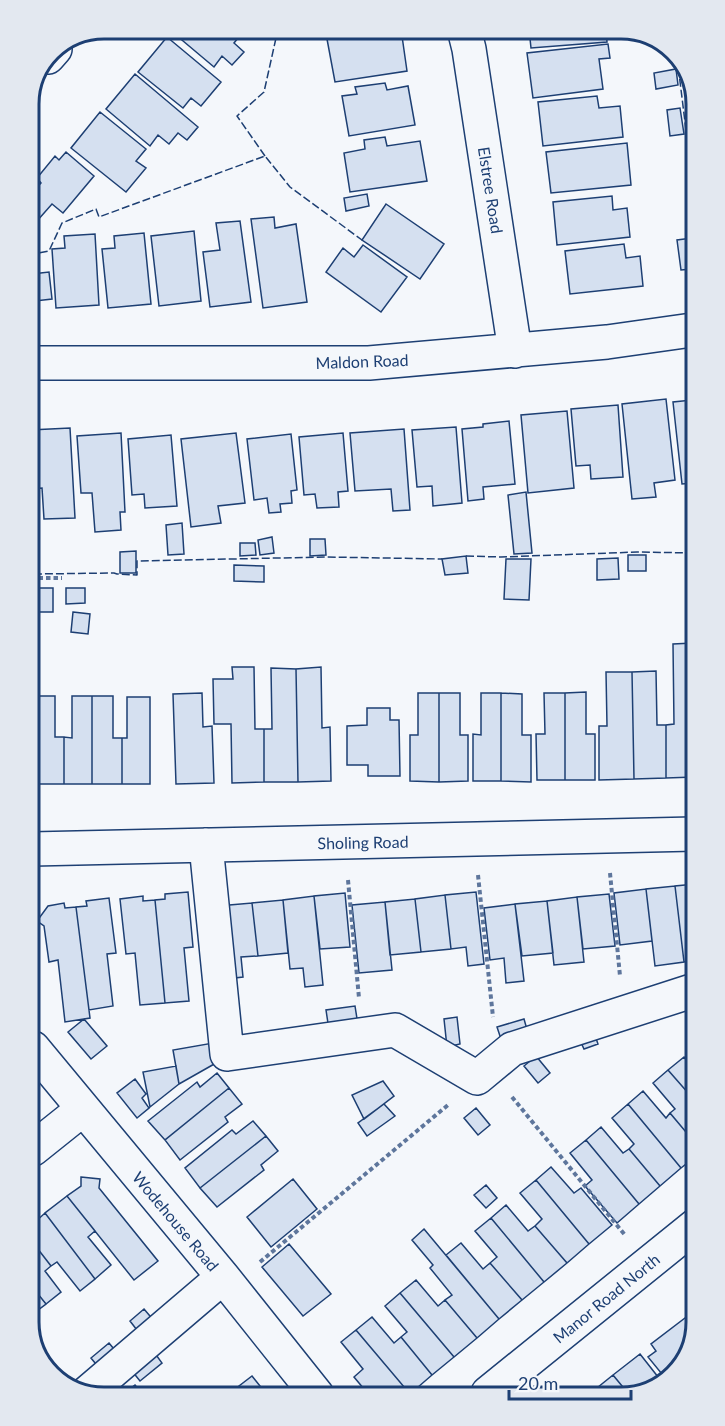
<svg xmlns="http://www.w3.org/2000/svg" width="725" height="1426" font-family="Lato,sans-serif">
  <rect width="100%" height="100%" fill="#f4f7fb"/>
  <path fill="#d5e0f0" stroke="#1d3f73" stroke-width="1.5" d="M171,29H237L242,33L234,43L244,52L232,65L222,56L214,67L170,30Z
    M358,29H384V32L401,29L407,71L335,82L327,39L345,36V39L359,37Z
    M529,29H606L607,42L531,48Z
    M167,37L221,82L201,106L191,98L183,108L138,72Z
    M608,44L610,58L599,59L603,89L533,98L527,53Z
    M676,69L678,85L656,89L654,73Z
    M135,74L198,127L187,140L178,133L169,144L158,135L150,146L106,109Z
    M385,83L387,90L408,86L415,125L349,136L342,96L357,94L355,87Z
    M597,96L599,108L620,106L623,137L543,146L538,102Z
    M680,108L684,134L670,136L667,110Z
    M100,112L146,149L136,161L146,168L126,192L71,148Z
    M385,137L387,146L420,141L427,181L350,192L344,153L365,149L364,140Z
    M627,143L631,185L551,193L546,152Z
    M66,152L94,176L63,213L52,204L29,230V196L41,183L37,178L55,156L59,160Z
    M367,194L369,206L346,211L344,198Z
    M612,196L613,210L627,208L630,237L557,245L553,202Z
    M386,204L444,244L420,279L362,240Z
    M274,217L275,228L296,224L307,302L263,308L251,219Z
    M240,221L251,302L210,307L203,252L220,250L216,223Z
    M194,231L201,301L159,306L151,236Z
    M144,233L151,304L108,308L102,249L115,248L114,236Z
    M95,234L99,305L56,308L52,249L65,248L64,236Z
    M692,238V269L681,270L677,240Z
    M624,244L626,258L640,256L643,286L570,294L565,251Z
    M363,245L407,277L381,312L326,272L343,248L354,257Z
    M49,272L52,299L35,301L32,274Z
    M666,399L675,480L654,483L656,497L632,499L622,404Z
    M692,400L693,483L682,484L673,402Z
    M618,405L623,477L591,479L590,465L576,466L571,409Z
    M567,411L574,488L528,493L521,415Z
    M509,421L515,484L483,487L484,499L468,501L462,429L483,427V424Z
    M456,427L462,503L433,506L432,486L417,487L412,430Z
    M70,428L75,518L44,519L42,488L30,489V430Z
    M404,429L410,510L393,511L391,489L355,491L350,433Z
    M121,433L125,512H120L121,530L95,532L92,493H81L77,436Z
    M236,433L245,503L218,506L221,523L191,527L181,439Z
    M343,433L348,491L338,492L339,507L317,508L315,494L304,495L299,437Z
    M291,434L297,490L291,491L292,503L280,504L281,512L269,513L267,498L254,500L247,439Z
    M171,435L177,506L145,508L144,494L132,495L128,439Z
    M526,492L532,553L514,554L508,495Z
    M182,523L184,554L168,555L166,525Z
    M272,537L274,553L260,555L258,540Z
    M310,539H325L326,555L310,556Z
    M240,543H255L256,555L240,556Z
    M136,551V573H120V552Z
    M628,555H646V571H628Z
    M466,556L468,573L445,575L442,559Z
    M618,558L619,579L597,580V559Z
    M506,559H531L529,600L504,599Z
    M234,565L264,566V582L234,581Z
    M35,588H53V612H35Z
    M66,588H85V603L66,604Z
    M73,612L90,614L88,634L71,632Z
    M693,643L694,777L666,778V725L674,724L673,644Z
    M232,667H254L255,729H264V782L232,783L231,724H214L213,679H233Z
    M321,667L322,728L330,727L331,781L298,782L296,669Z
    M271,668L296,669L298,782H264V729H272Z
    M656,671L657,725H666V778L634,779L632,672Z
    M606,672H632L634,779L599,780V726H607Z
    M586,692V734H595V780H565V693Z
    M202,693L203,727L212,726L214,783L176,784L173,694Z
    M418,693H439V782L410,781V735H418Z
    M439,693H460V735H468V781L439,782Z
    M481,693H501V781H473V734L481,735Z
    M501,693L522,694V735H531V782L501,781Z
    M544,693H565V780H537L536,734H545Z
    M31,696H34L35,784H32Z
    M34,696H55V737H64V784H35Z
    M72,696H92V784H64V737L72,738Z
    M92,696H113V738H122V784H92Z
    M127,697H150V784H122V738H127Z
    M367,708H390V720H399L400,776H368V765H347V726L367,725Z
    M695,884V961L684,962L675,886Z
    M675,886L684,962L655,966L646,889Z
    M646,889L652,941L620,945L614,893Z
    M188,892L193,947L184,948L189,1001L165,1003L155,900L165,899V894Z
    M476,892L484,964L468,966L466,947L451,949L445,895Z
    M345,893L350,947L320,949L314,896Z
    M609,894L615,946L583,949L577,897Z
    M445,895L451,949L421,952L415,899Z
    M143,896V901L155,900L165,1003L140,1005L135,953L126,954L120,899Z
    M314,896L323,985L305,987L303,968L290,969L283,900Z
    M577,897L584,962L554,965L547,901Z
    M109,898L116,953L107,954L113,1006L89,1010L76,907L87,906L86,901Z
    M415,899L421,952L390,955L385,902Z
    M283,900L288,953L258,956L252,903Z
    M547,901L553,953L522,956L515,904Z
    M385,902L392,970L359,973L352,905Z
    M64,903L65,908L76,907L90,1018L65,1022L58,960L49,962L44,926L37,921L48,906Z
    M252,903L258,956L241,957L243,977L226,979L218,906Z
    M515,904L524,981L506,983L504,958L490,960L484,908Z
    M355,1006L358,1025L329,1030L326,1010Z
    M457,1017L460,1044L447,1047L444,1019Z
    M84,1019L107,1046L91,1059L68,1032Z
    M524,1019L528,1033L502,1042L497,1027Z
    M593,1030L598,1044L584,1049L578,1036Z
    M213,1043L216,1063L179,1084L173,1050Z
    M536,1056L550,1073L538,1083L524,1066Z
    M684,1057L695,1071L696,1102L668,1070Z
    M176,1066L179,1084L150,1107L143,1072Z
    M668,1070L696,1102V1144L670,1113L675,1109L653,1083Z
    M217,1073L229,1088L165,1140L148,1121L197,1082L200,1087Z
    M135,1079L146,1094L142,1098L149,1108L137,1118L117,1093Z
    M383,1081L394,1096L364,1119L352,1095Z
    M229,1088L242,1104L225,1117L228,1122L180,1160L165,1140Z
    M643,1091L666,1118L670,1113L696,1144V1156L681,1168L628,1104Z
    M384,1104L395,1116L367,1136L358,1123Z
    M628,1104L681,1168L660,1186L629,1149L634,1144L612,1118Z
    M476,1108L490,1125L478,1135L464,1118Z
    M253,1121L266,1136L200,1188L185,1168L232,1130L236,1134Z
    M601,1127L623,1153L629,1149L660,1186L639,1204L586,1140Z
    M266,1136L278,1151L261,1165L264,1170L217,1207L200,1188Z
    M586,1140L639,1204L617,1223L585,1186L592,1180L570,1153Z
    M551,1167L574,1193L581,1188L612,1225L589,1244L536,1180Z
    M81,1177L100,1179L99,1188L158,1261L134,1280L67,1196L81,1186Z
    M293,1179L317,1209L271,1247L247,1217Z
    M536,1180L589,1244L567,1263L535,1226L542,1219L520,1193Z
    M486,1185L497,1198L486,1208L474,1195Z
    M67,1196L95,1231L88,1237L111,1265L95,1279L45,1213Z
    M506,1205L528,1231L535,1226L567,1263L544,1282L491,1218Z
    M45,1213L95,1279L80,1291L57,1262L51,1266L34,1244V1223Z
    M491,1218L544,1282L522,1300L490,1263L497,1257L475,1231Z
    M424,1229L499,1319L477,1338L445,1300L452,1295L430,1268L433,1265L412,1240Z
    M461,1243L483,1269L490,1263L522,1300L499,1319L446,1255Z
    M34,1244L51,1266L45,1271L61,1292L46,1304L34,1289Z
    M289,1244L331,1294L303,1316L262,1267Z
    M416,1280L438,1306L445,1300L477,1338L454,1357L400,1293Z
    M34,1289L46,1304L34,1313Z
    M400,1293L454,1357L432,1375L401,1337L407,1332L385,1306Z
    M696,1307V1325L687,1314Z
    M144,1309L155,1322L140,1334L130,1321Z
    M372,1317L394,1343L401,1337L432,1375L410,1394L356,1330Z
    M685,1318L694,1329L684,1364L666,1379L648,1357L656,1351L651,1344Z
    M356,1330L410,1394L369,1395L354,1377L363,1369L341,1342Z
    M109,1343L118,1354L100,1369L91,1358Z
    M154,1352L162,1363L140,1381L132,1371Z
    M640,1354L662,1382L650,1392H627L613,1375Z
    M613,1375L627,1392H592Z
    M252,1376L268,1396H226Z
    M135,1385L145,1397H119Z"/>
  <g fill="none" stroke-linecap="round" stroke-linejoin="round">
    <g stroke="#1d3f73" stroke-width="36">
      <path id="minor" d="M464,29L469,49L515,351
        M48,57L55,49
        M30,363H369L607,342L692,330
        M206,845L227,1054L395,1030L477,1078L512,1049L695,990
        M32,849L694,834
        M33,1048L223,1277L317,1395
        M33,1149L83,1109
        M87,1393L223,1277
        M488,1393L696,1225"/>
    </g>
    <path stroke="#5e769c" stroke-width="4" stroke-dasharray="4.5 3" stroke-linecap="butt" d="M31,578H62
      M610,873L620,976
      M478,875L493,1017
      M348,880L359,998
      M512,1097L625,1235
      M260,1262L448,1105"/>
    <use href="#minor" stroke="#f4f7fb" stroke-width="33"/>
    <path stroke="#1d3f73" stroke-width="1.5" stroke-dasharray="8 3" stroke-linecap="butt" d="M677,57L691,171
      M265,156L237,116L264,92L278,29
      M29,255L49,251L62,223L96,209L99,217L265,156L290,187L362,240
      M466,556L501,557L637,552L693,553
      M31,565H33L34,574L114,573L117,574L137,575V561L325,557L442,559"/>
  </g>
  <g text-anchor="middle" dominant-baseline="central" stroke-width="4.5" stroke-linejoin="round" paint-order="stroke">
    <g font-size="16" fill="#1d3f73" stroke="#f4f7fb">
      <text transform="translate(491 190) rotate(81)">Elstree Road</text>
      <text transform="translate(362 361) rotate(-2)">Maldon Road</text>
      <text transform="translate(363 842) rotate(-1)">Sholing Road</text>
      <text transform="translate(176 1221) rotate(50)">Wodehouse Road</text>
      <text transform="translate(606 1298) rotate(-39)">Manor Road North</text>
    </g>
  </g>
  <path d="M0 0H725V1426H0ZM104 39H621A65 65 0 0 1 686 104V1322A65 65 0 0 1 621 1387H104A65 65 0 0 1 39 1322V104A65 65 0 0 1 104 39Z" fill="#e3e8f0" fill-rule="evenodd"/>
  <path fill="none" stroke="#1d3f73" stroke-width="3" d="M104 39H621A65 65 0 0 1 686 104V1322A65 65 0 0 1 621 1387H104A65 65 0 0 1 39 1322V104A65 65 0 0 1 104 39Z"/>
  <path d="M509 1390v9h122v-9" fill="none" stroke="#1d3f73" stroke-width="3"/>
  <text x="518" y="1390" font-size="18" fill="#1d3f73" stroke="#f4f7fb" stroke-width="4.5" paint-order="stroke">20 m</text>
</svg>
